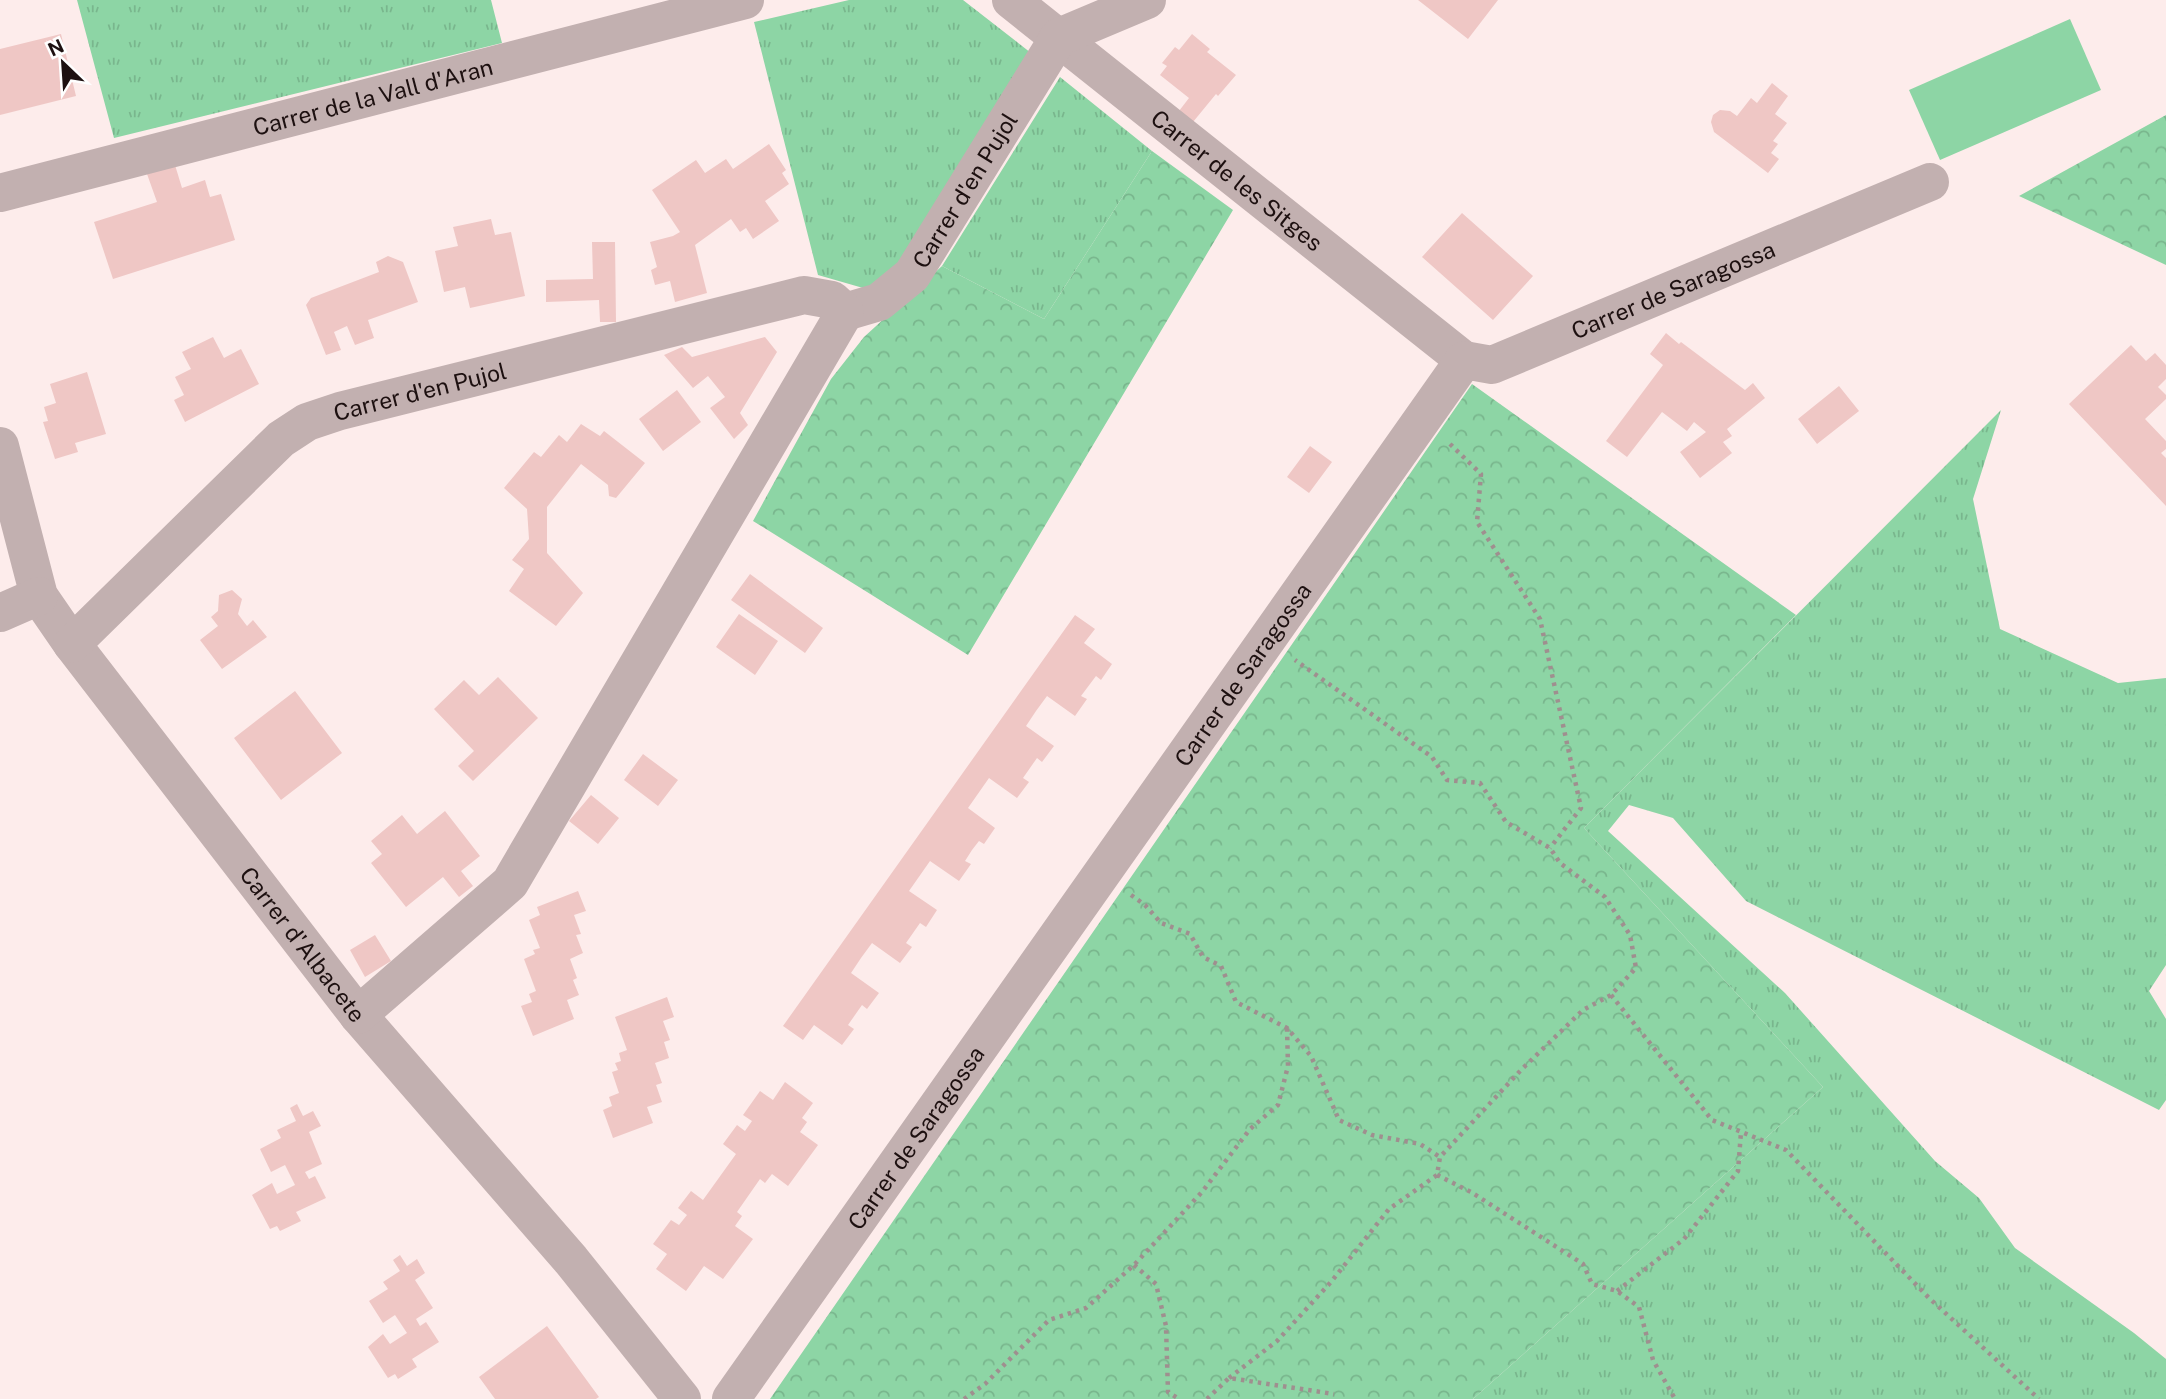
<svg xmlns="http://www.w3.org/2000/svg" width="2166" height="1399" font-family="'Public Sans',sans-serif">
  <defs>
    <pattern id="grass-tufts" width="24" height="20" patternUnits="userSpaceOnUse" patternTransform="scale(1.75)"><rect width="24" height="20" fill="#8dd5a5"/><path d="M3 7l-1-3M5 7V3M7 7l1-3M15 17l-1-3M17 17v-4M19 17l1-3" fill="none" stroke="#79b68d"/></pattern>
    <pattern id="forest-crowns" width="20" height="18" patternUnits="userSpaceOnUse" patternTransform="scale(1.75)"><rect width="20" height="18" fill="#8dd5a5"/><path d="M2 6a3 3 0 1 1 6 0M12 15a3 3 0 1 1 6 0" fill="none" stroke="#79b68d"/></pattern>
  </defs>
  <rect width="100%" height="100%" fill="#fdeceb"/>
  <path fill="url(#grass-tufts)" d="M77,0H491L502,43L114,138Z
    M849,0H963L1031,53L900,266L870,290L818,275L754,22Z
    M1060,77L1152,151L1044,319L942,266Z
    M2001,410L1973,499L2000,629L2118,683L2166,678V965L2149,991L2166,1019V1100L2159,1110L1746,901L1673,818L1629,805L1608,831L1785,993L1935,1161L1979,1198L2015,1248L2134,1333L2166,1359V1399H1473L1823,1087L1584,828Z"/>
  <path fill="url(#forest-crowns)" d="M2166,115V265L2019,196Z
    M1152,151L1233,210L968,655L753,521L831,379L864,337L942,266L1044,319Z
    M1472,384L1796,615L1584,828L1823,1087L1473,1399H770Z"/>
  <path fill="#8dd5a5" d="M2070,19L2101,90L1940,160L1909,90Z"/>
  <path fill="#efc7c5" d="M1418,0H1498L1468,39Z
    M61,34L76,96L0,115V49Z
    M1192,34L1210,49L1207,52L1236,75L1218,96L1216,94L1193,122L1179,111L1189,98L1160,75L1167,66L1162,63L1175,47L1179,50Z
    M1772,83L1788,96L1775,114L1787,123L1773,141L1778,144L1771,153L1779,159L1768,173L1714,132L1711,122L1713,115L1720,110L1730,111L1737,116L1751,98L1757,103Z
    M769,144L786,170L782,173L789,184L765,201L779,221L753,239L746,228L740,232L731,219L695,245L707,293L675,302L670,281L655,285L651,270L657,267L650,242L673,236L680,232L652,190L696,160L705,173L726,159L733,169Z
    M175,165L182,188L205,180L210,197L221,194L235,240L113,279L94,222L157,202L147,174Z
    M1462,213L1533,276L1493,320L1422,257Z
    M491,219L495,235L511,232L525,296L470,308L465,287L444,292L435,251L458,246L453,227Z
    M592,242H615L616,322H600L599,300L546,302V280L593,279Z
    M388,256L403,262L418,302L368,320L374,338L355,345L347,326L334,332L341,350L326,355L306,305L311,298L379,272L376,262Z
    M1666,333L1679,344L1681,342L1745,390L1753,383L1765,398L1727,429L1732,436L1723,442L1732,453L1700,478L1680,452L1706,432L1694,422L1687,431L1662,412L1627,457L1606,441L1663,365L1650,354Z
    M213,337L224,358L241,349L259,384L185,422L174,400L184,395L175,377L191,369L182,352Z
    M765,337L777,352L740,413L748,425L734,439L710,408L725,397L708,376L693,388L664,355L682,347L692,357Z
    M2131,345L2146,361L2155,353L2166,365V379L2158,387L2166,395V399L2145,419L2166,441V449L2161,453L2166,458V506L2069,404Z
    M87,372L106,434L75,443L78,452L55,459L43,422L48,421L44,407L56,403L50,384Z
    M1839,386L1859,411L1817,444L1798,419Z
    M677,390L701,422L663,451L639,419Z
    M581,424L600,436L604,431L645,463L616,498L609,496L608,485L581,464L547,507V553L583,593L556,626L509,591L524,569L512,560L529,539L527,509L504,488L534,452L541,457L559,435L567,442Z
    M1310,446L1332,462L1309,493L1287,477Z
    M750,574L823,628L805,653L731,600Z
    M232,590L242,599L238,614L247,626L253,620L267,637L222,669L200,640L218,626L211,617L218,611L219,595Z
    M739,614L778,641L755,675L716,647Z
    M1075,615L1095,629L1084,643L1112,664L1101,680L1096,676L1081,696L1087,699L1075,716L1047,696L1036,711L1026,726L1054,746L1042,762L1037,758L1023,778L1029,782L1017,798L989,778L968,808L995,828L984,844L979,841L972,850L965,861L971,864L959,881L930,861L909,891L937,910L926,927L920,923L906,943L912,947L900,963L872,943L861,958L851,973L879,993L867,1009L862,1005L848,1025L854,1029L842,1045L814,1025L803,1040L783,1026Z
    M498,677L538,718L473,781L458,766L474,751L434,709L464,680L479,695Z
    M295,691L342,753L281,800L234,738Z
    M643,754L678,780L658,806L624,780Z
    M591,795L619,818L598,844L569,821Z
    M445,811L480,856L461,871L473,886L459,897L443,877L406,907L371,863L382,854L371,841L402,815L417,834Z
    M578,891L586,911L574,915L581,934L576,935L583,953L570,959L577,978L573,980L579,995L567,1000L574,1019L533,1036L521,1006L532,1002L529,994L536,991L524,959L535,954L533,950L540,948L529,920L540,915L537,907Z
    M375,935L391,961L365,977L350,950Z
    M667,997L674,1017L663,1021L670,1040L664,1042L669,1058L655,1063L662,1083L656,1085L662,1102L647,1107L653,1123L613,1138L603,1110L612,1106L609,1097L619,1093L612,1072L618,1070L615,1063L621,1061L619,1053L627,1050L615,1017Z
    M785,1082L813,1103L802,1118L807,1122L800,1132L818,1145L788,1186L772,1174L765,1183L760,1179L737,1212L742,1216L735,1226L753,1239L723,1279L704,1266L686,1291L656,1269L667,1254L653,1244L671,1220L679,1225L687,1215L678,1208L691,1191L703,1200L736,1154L723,1144L737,1125L745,1131L752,1121L743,1115L760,1091L773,1100Z
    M297,1104L303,1116L313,1111L321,1126L309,1132L322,1164L305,1172L309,1179L315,1176L326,1198L296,1212L301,1221L280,1231L277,1226L270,1229L252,1195L272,1183L277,1194L295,1185L285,1165L271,1172L260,1149L281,1138L277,1130L296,1121L290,1108Z
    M400,1255L407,1266L417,1259L425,1273L415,1280L433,1308L416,1319L420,1326L426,1322L439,1342L412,1359L417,1367L398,1379L395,1374L388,1378L368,1347L383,1334L390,1344L407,1333L395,1315L383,1323L369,1301L388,1289L383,1282L400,1271L393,1260Z
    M547,1326L599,1397L596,1399H495L479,1377Z"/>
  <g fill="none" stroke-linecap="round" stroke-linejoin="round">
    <path stroke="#9f8f8f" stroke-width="4.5" stroke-dasharray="3.5 5" stroke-linecap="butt" d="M1450,444L1481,474L1477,522L1540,619L1581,808L1550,848
      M1131,895L1145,905L1161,923L1190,934L1203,957L1221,966L1236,1002L1287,1028L1311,1056L1339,1120L1372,1135L1420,1144L1440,1157
      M1611,995L1712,1120L1786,1150L1929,1298L2039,1399
      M1437,1175L1471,1192L1583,1264L1592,1284L1617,1291L1639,1307L1653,1360L1675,1399
      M1134,1265L1156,1284L1166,1326L1168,1392L1179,1399
      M1617,1291L1684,1239L1738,1171L1741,1132
      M1229,1378L1277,1341L1331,1282L1389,1209L1437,1175L1440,1157L1521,1070L1583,1010L1611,995L1636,968L1630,935L1605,897L1560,863L1550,848L1506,822L1480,783L1447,780L1432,757L1295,660
      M964,1399L985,1384L1049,1320L1086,1308L1134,1265L1202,1192L1250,1129L1278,1105L1288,1066L1287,1028
      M1207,1399L1229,1378L1334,1394"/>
    <g stroke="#c2b0b0" stroke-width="38">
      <path id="s1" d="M1011,0L1464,360"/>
      <path id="s2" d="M0,193L745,0"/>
      <path id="s3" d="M845,312L879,302L912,275L1059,37L1147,0"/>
      <path id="s4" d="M0,446L39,596L72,644L358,1015L571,1260L682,1399"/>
      <path d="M0,613L39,596"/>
      <path id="s5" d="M72,644L281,439L307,422L340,411L804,295L832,300L845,312L510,883L358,1015"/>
      <path id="s6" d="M731,1399L1464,360L1492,365L1930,182"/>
    </g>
  </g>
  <g text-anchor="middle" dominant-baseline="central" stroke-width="5" stroke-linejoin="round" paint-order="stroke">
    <g font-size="23" fill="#1d1010" stroke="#fefefe">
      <text stroke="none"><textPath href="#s2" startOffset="385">Carrer de la Vall d'Aran</textPath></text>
      <text stroke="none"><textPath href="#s1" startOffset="289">Carrer de les Sitges</textPath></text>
      <text stroke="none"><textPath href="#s3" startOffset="178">Carrer d'en Pujol</textPath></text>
      <text stroke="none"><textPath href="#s6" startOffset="1496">Carrer de Saragossa</textPath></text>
      <text stroke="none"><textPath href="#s5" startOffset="441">Carrer d'en Pujol</textPath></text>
      <text stroke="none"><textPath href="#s6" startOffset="887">Carrer de Saragossa</textPath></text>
      <text stroke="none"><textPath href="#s4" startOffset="592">Carrer d'Albacete</textPath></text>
      <text stroke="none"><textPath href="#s6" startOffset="320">Carrer de Saragossa</textPath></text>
    </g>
  </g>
  <g transform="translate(63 63) rotate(335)" stroke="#fefefe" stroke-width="5" paint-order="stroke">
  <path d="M0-5L12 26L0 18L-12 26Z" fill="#1d1010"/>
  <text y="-10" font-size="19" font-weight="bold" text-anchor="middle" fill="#1d1010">N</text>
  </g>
</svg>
